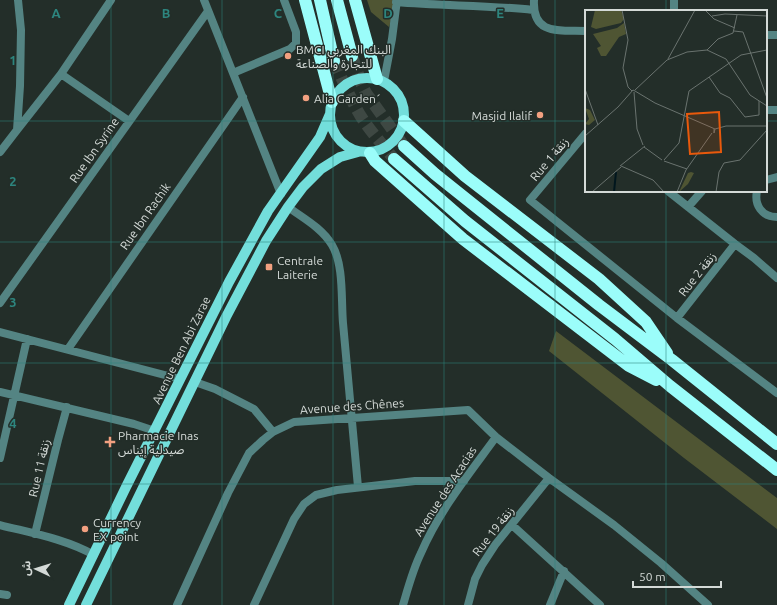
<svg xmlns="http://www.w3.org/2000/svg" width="777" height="605" font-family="Ubuntu,'Noto Sans Arabic',sans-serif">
  <rect width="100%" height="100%" fill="#232e29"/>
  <path fill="#4f5533" d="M367,0H397L389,27L371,12Z
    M556,331L777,498V529L684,458L549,351Z"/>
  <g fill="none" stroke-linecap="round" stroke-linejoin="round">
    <path stroke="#3e4843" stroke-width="12" stroke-dasharray="12 6" stroke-linecap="butt" d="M352,56L361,83L366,93L404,146
      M334,61C342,79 350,98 360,115C370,131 382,144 394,159"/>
    <path stroke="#548483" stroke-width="8" d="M204,0L281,194
      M534,0C532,36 560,30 586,31
      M396,2C442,6 488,5 533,10
      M674,11V0
      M766,35H777
      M233,73L290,49L296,43V32L284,0
      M61,74L129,121
      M384,81L392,39L397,0
      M766,110H777
      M17,130L61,74L111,0
      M586,133L530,200L677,318L777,393
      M0,152L17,130L20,86L21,30L18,0
      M766,180L777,177
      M668,191L735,244L754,258L777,278
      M757,191C754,205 762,217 777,217
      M288,207C303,218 322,228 332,245C344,265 341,299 343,323C348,378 353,432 358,487
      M688,207L702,191
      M0,303L208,11
      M677,318L735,244
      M0,332L180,379
      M68,349L243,97
      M195,382L215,389L254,409L273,432
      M0,392L134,424L155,431
      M0,458L27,339
      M0,525C31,533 66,539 94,555
      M512,525L600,605
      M35,534L58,440L67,407
      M0,594L7,595
      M177,605L228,493L249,453L263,440L273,432L294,422L468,410L496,437L549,478L614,525L661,563L708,605
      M254,605L294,519L304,504L316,495L337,490L415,481H464
      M403,605C408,588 413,569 421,553C439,511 469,474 496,437
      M468,605L475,579L482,565L495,545L549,478
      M550,605L564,571"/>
    <path stroke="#73dedb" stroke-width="10" d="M330 115a37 37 0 1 1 74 0a37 37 0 1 1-74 0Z
      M69,605L126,487L229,282L268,211L320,137L330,114
      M86,605L226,317L266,241L288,207L303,187L321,169L340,157L358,152"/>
    <path stroke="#9bfdfa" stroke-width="12" d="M305,0L332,102
      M320,0L334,61
      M337,0L352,56
      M355,0L377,79
      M404,121L465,176L599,279L646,322L667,353
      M404,146L435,174L599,305L672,360L777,444
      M370,153L375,161L463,239L629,366L656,380
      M394,159L465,221L615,339L670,386L777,470"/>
  </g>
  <path fill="none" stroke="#2d857e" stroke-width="1" stroke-opacity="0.55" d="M111,0V605M222,0V605M333,0V605M444,0V605M555,0V605M666,0V11M0,121H586M766,121H777M666,191V605M0,242H777M0,363H777M0,484H777"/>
  <g fill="#f2a080" stroke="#232e29" stroke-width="1.5">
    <circle cx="288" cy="56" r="4"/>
    <circle cx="306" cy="98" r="4"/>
    <circle cx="540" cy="115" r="4"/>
    <rect x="265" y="263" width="8" height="8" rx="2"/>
    <path d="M108 436h4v4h4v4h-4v4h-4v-4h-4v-4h4z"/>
    <circle cx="85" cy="529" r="4"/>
  </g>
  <g text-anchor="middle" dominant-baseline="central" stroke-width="3" stroke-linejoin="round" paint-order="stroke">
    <g font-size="12" fill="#d4dad7" stroke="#232e29" text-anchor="start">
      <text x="296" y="49">BMCI البنك المغربي<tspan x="296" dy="14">للتجارة والصناعة</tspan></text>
      <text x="314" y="98">Alia Garden´</text>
      <text x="532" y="115" text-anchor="end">Masjid Ilalif</text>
      <text x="277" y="260">Centrale<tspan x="277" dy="14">Laiterie</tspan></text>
      <text x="118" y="435">Pharmacie Inas<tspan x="118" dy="14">صيدلية إيناس</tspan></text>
      <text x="93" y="522">Currency<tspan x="93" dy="14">EX point</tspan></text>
    </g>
    <g font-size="12" fill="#d4dad7" stroke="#232e29">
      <text transform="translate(94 150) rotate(-55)">Rue Ibn Syrine</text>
      <text transform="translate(549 159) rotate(-50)">Rue 1 زنقة</text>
      <text transform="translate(145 216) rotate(-55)">Rue Ibn Rachik</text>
      <text transform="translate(697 274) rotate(-52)">Rue 2 زنقة</text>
      <text transform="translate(181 350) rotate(-64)">Avenue Ben Abi Zarae</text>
      <text transform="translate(352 406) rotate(-4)">Avenue des Chênes</text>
      <text transform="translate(39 468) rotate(-77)">Rue 11 زنقة</text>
      <text transform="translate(445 491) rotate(-57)">Avenue des Acacias</text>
      <text transform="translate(493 531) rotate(-52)">Rue 19 زنقة</text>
    </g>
  </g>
  <g transform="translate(585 10)">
    <rect width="182" height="182" fill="#232e29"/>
    <path d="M10,0H36L39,9L36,13L11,19L6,17ZM39,13L41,24L34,27L21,46H16L12,38L16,36L8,24L32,18ZM0,98L5,100L10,110L4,115L0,114L4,109ZM106,162L109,163L103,174L94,182L103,163Z" fill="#4f5533"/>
    <path fill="none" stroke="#00161d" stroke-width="2" d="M29,182L31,162"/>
    <path fill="none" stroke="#6a736f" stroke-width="1" d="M37,0L43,30L38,58L43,77L47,81M120,0L129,9L150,18M127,6L140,4L182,6M149,21L158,22L182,88M122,40L133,29L148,23L152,5M83,49L110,0M124,67L135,83L145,88L160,107L174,105V91M0,79L13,115M50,80L82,50L102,42L122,40L141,49L165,85L182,96M50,81L70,93L130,119L129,123V119M49,82L52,119L58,135M130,119L141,116H182M0,126L33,97L48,80L50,81M59,137L77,150M79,150L94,133L104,81L156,45L182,40M79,151L102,159M35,156L60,136M36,156L68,170L79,182M7,182L36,157M92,182L101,160L127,123M131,182L134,162L139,153L155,150L182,120"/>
    <path fill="#e8590c" fill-opacity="0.15" stroke="#e8590c" stroke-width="2" d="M134,102L136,142L105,144L102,104Z"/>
    <rect width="182" height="182" fill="none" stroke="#d4dad7" stroke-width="2"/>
  </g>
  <g font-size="13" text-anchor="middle" font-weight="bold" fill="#2d857e" stroke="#232e29" stroke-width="3" stroke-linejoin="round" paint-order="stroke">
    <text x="56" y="18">A</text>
    <text x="166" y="18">B</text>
    <text x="278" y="18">C</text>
    <text x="388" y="18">D</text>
    <text x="500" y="18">E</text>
    <text x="13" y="65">1</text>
    <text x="13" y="186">2</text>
    <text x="13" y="307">3</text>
    <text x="13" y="428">4</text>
  </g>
  <g transform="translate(36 569) rotate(274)" stroke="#232e29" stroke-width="3" paint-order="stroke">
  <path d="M0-3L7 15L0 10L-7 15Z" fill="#d4dad7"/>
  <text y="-6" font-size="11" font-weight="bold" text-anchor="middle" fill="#d4dad7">ش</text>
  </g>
  <path d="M633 581v6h88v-6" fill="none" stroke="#d4dad7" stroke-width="2"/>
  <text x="639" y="581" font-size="12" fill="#d4dad7" stroke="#232e29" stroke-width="3" paint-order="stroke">50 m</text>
</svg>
